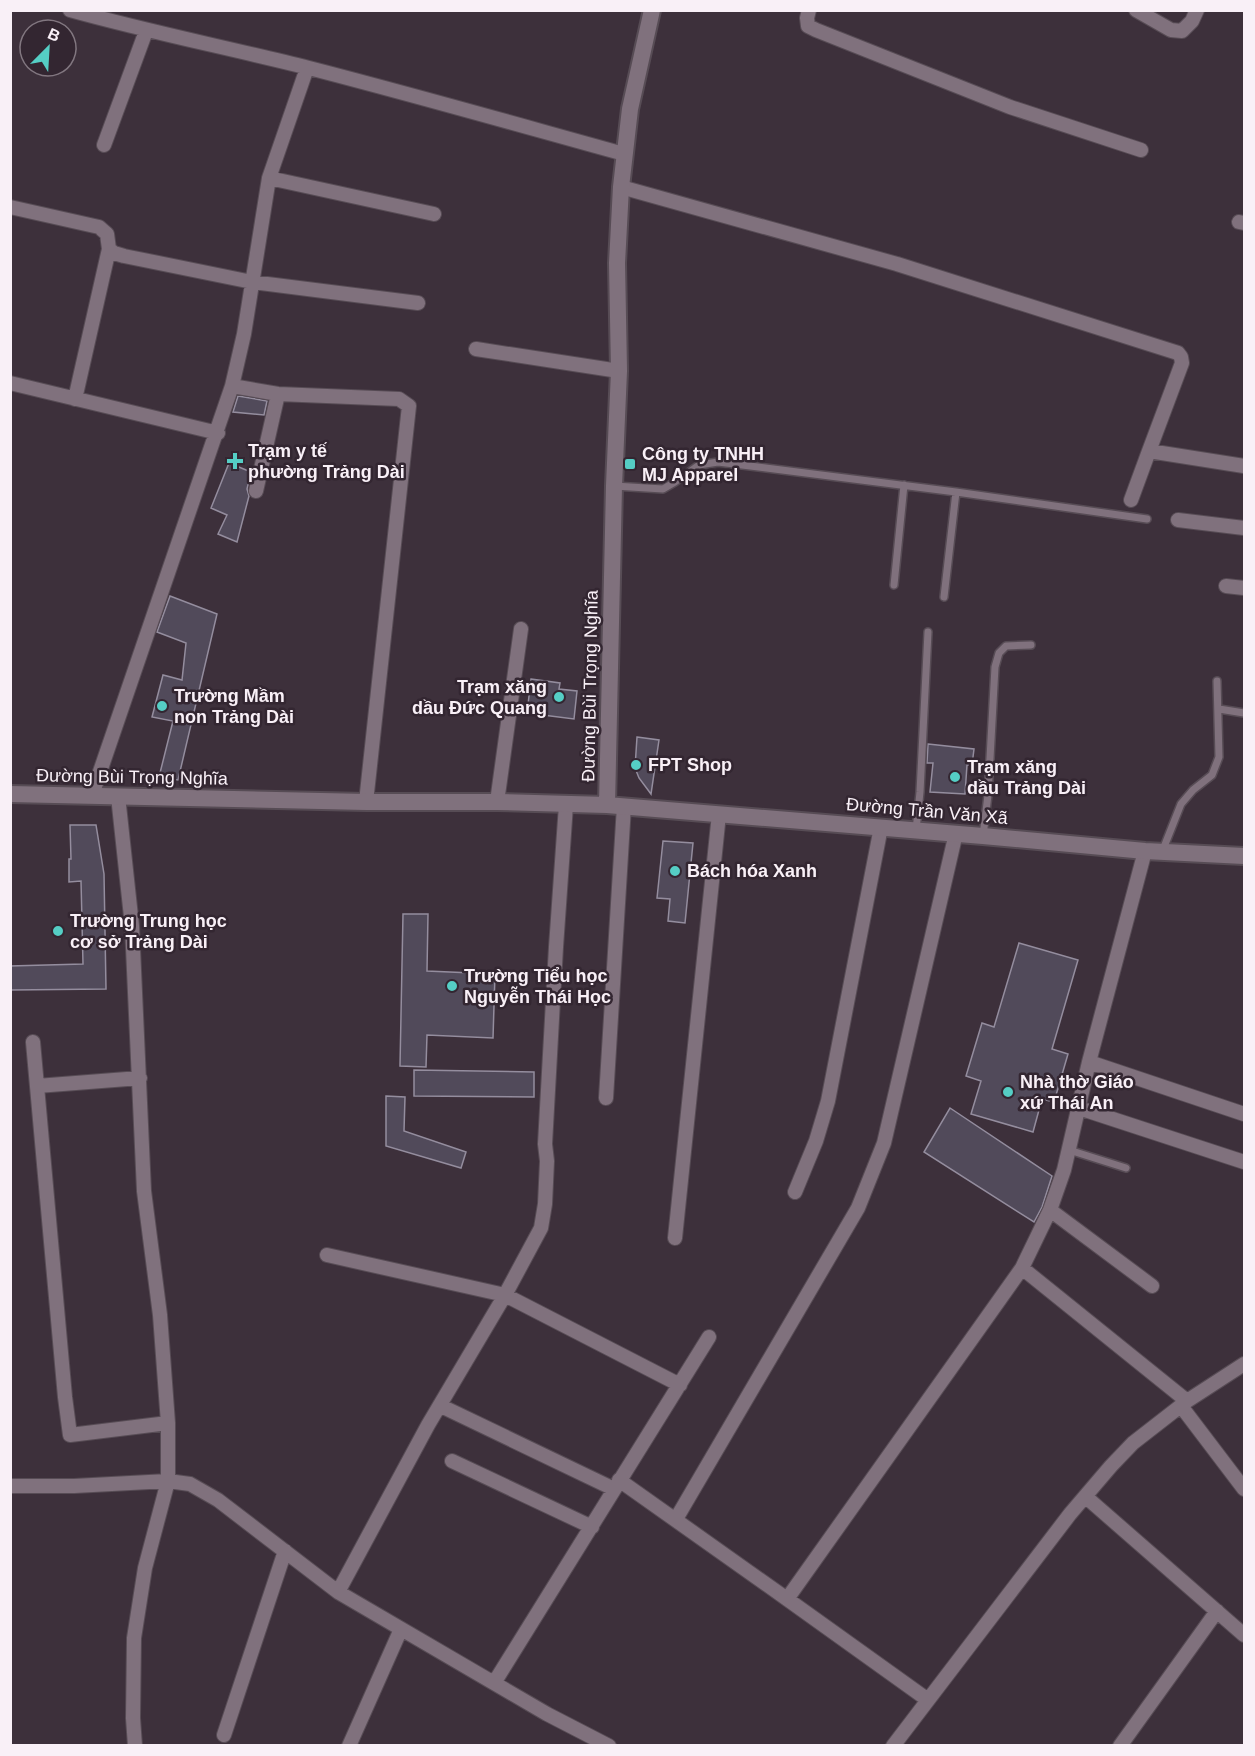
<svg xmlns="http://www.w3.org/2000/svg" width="1255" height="1756" font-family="Helvetica,sans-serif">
  <rect width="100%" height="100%" fill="#3d303b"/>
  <path fill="#514a5a" stroke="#948d9e" stroke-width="1.5" d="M238,396L267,401L264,415L233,412Z
    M229,463L251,472L247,489L249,496L237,542L218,534L227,515L211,508Z
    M170,596L217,614L178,780L159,777L173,721L152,717L163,675L182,680L186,643L157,632Z
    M531,679L560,683L559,689L577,691L574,719L527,713Z
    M637,737L659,740L651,794L639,778L635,768Z
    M928,744L974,749L972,765H967L965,794L930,792L933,763H927Z
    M70,825H96L104,874L106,989L10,990V966L83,964L81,881L69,882V859H71Z
    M663,841L693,843L685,923L668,921L670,899L657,898Z
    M403,914H428L427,971L495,974L493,1038L427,1035L426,1067L400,1066Z
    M1019,943L1078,960L1052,1049L1068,1054L1054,1102L1042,1099L1033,1132L971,1114L981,1081L966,1076L982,1023L994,1027Z
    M414,1070L534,1072V1097L414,1096Z
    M386,1096L405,1097L404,1131L466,1152L461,1168L386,1146Z
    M950,1108L1052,1176L1042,1207L1034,1222L924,1152Z"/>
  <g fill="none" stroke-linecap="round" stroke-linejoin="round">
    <g stroke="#574c55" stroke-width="10">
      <path id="service" d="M614,486L663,489L675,482L699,465L718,462L956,492L1147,519
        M894,585L904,485
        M944,597L956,492
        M1219,709L1244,713
        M916,830L920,792L928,632
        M983,836L988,795L995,667L999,653L1006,646L1031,645
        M1162,852L1181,804L1193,790L1212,775L1219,757L1217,681
        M1069,1150L1126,1168"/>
    </g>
    <g stroke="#574c55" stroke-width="16">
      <path id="minor" d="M70,10C149,32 229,48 309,68C414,95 519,125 624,154
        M809,10L807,18L808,26L816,30L1010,107L1141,150
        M1136,10L1171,30L1182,31L1192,21L1197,10
        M104,145L146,31
        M269,178L434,214
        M621,187L897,264L1178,353L1181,357L1182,363L1149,451L1244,466
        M10,207L99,227L107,234L109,249L114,253L124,256L252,282L418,303
        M1239,222L1244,223
        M476,349L619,371
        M10,383L218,433
        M232,386L278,394L399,399L409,406L366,802
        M75,399L109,249
        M256,491L278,394
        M1131,500L1149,451
        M1178,520L1244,528
        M1226,586L1244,588
        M92,795L232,386L244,334L269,178L307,68
        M118,796L132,926L144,1191L160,1315L168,1423V1481L145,1568L134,1638L133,1718L135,1746
        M497,802L521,629
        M33,1042L65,1397L70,1435L168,1423
        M1089,1062L1244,1114
        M37,1086L140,1078
        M606,1098L624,806
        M1079,1108L1244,1162
        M795,1192L816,1141L828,1101L881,827
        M1050,1210L1152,1286
        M675,1238L719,814
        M327,1255L505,1295L680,1385
        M1022,1268L1187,1401
        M441,1406L614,1489
        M1181,1406L1244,1489
        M452,1461L592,1527
        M619,1480L787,1599L1022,1268L1050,1210L1064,1170L1089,1062L1145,851
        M10,1486H74L168,1481L190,1484L218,1500L338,1592L547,1714L609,1746
        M1086,1497L1244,1635
        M676,1519L858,1208L884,1143L956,833
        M338,1592L428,1425L505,1295L541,1228L545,1204L547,1161L545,1144L556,947L566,805
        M787,1599L928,1700
        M494,1683L709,1337
        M224,1735L285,1551
        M349,1746L401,1629
        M893,1746L1070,1514L1111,1466L1133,1443L1187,1401L1244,1364
        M1120,1746L1217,1611"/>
    </g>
    <g stroke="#574c55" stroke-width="20">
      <path id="tertiary" d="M10,794L366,802H497L607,805L983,836L1145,851L1244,856
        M607,805L614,486L619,371L617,263L621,187L630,109L652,10"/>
    </g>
    <use href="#service" stroke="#80717d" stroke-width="7"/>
    <use href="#minor" stroke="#80717d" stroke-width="14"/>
    <use href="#tertiary" stroke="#80717d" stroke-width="16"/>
  </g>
  <g fill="#55cec5" stroke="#332631" stroke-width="2">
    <path d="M232 452h6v6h6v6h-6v6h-6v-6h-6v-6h6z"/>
    <rect x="624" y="458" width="12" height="12" rx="3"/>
    <circle cx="559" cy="697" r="6"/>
    <circle cx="162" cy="706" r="6"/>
    <circle cx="636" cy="765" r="6"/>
    <circle cx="955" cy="777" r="6"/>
    <circle cx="675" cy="871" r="6"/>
    <circle cx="58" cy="931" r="6"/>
    <circle cx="452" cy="986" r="6"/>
    <circle cx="1008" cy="1092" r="6"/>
  </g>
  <g text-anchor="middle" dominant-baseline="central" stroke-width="5" stroke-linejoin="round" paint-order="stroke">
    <g font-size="18" font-weight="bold" fill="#f9f0f7" stroke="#332631" text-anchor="start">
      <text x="248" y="451">Trạm y tế<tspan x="248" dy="21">phường Trảng Dài</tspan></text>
      <text x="642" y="454">Công ty TNHH<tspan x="642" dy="21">MJ Apparel</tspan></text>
      <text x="547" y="687" text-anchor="end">Trạm xăng<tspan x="547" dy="21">dầu Đức Quang</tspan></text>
      <text x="174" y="696">Trường Mầm<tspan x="174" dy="21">non Trảng Dài</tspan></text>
      <text x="648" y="765">FPT Shop</text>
      <text x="967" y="767">Trạm xăng<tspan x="967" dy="21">dầu Trảng Dài</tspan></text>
      <text x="687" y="871">Bách hóa Xanh</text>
      <text x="70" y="921">Trường Trung học<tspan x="70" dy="21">cơ sở Trảng Dài</tspan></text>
      <text x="464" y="976">Trường Tiểu học<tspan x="464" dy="21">Nguyễn Thái Học</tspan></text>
      <text x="1020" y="1082">Nhà thờ Giáo<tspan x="1020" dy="21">xứ Thái An</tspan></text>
    </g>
    <g font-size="18" fill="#f9f0f7" stroke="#332631">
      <text transform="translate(590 686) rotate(-89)">Đường Bùi Trọng Nghĩa</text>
      <text transform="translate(132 777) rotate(1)">Đường Bùi Trọng Nghĩa</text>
      <text transform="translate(927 811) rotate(5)">Đường Trần Văn Xã</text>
    </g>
  </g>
  <rect width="1255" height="1756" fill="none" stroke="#f9f0f7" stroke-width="24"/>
  <g transform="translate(48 48) rotate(24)"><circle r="28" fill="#332631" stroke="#827780" stroke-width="1.5"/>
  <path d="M0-4.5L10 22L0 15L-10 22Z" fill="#55cec5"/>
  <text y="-9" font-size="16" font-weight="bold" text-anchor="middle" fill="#f9f0f7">B</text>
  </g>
</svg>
